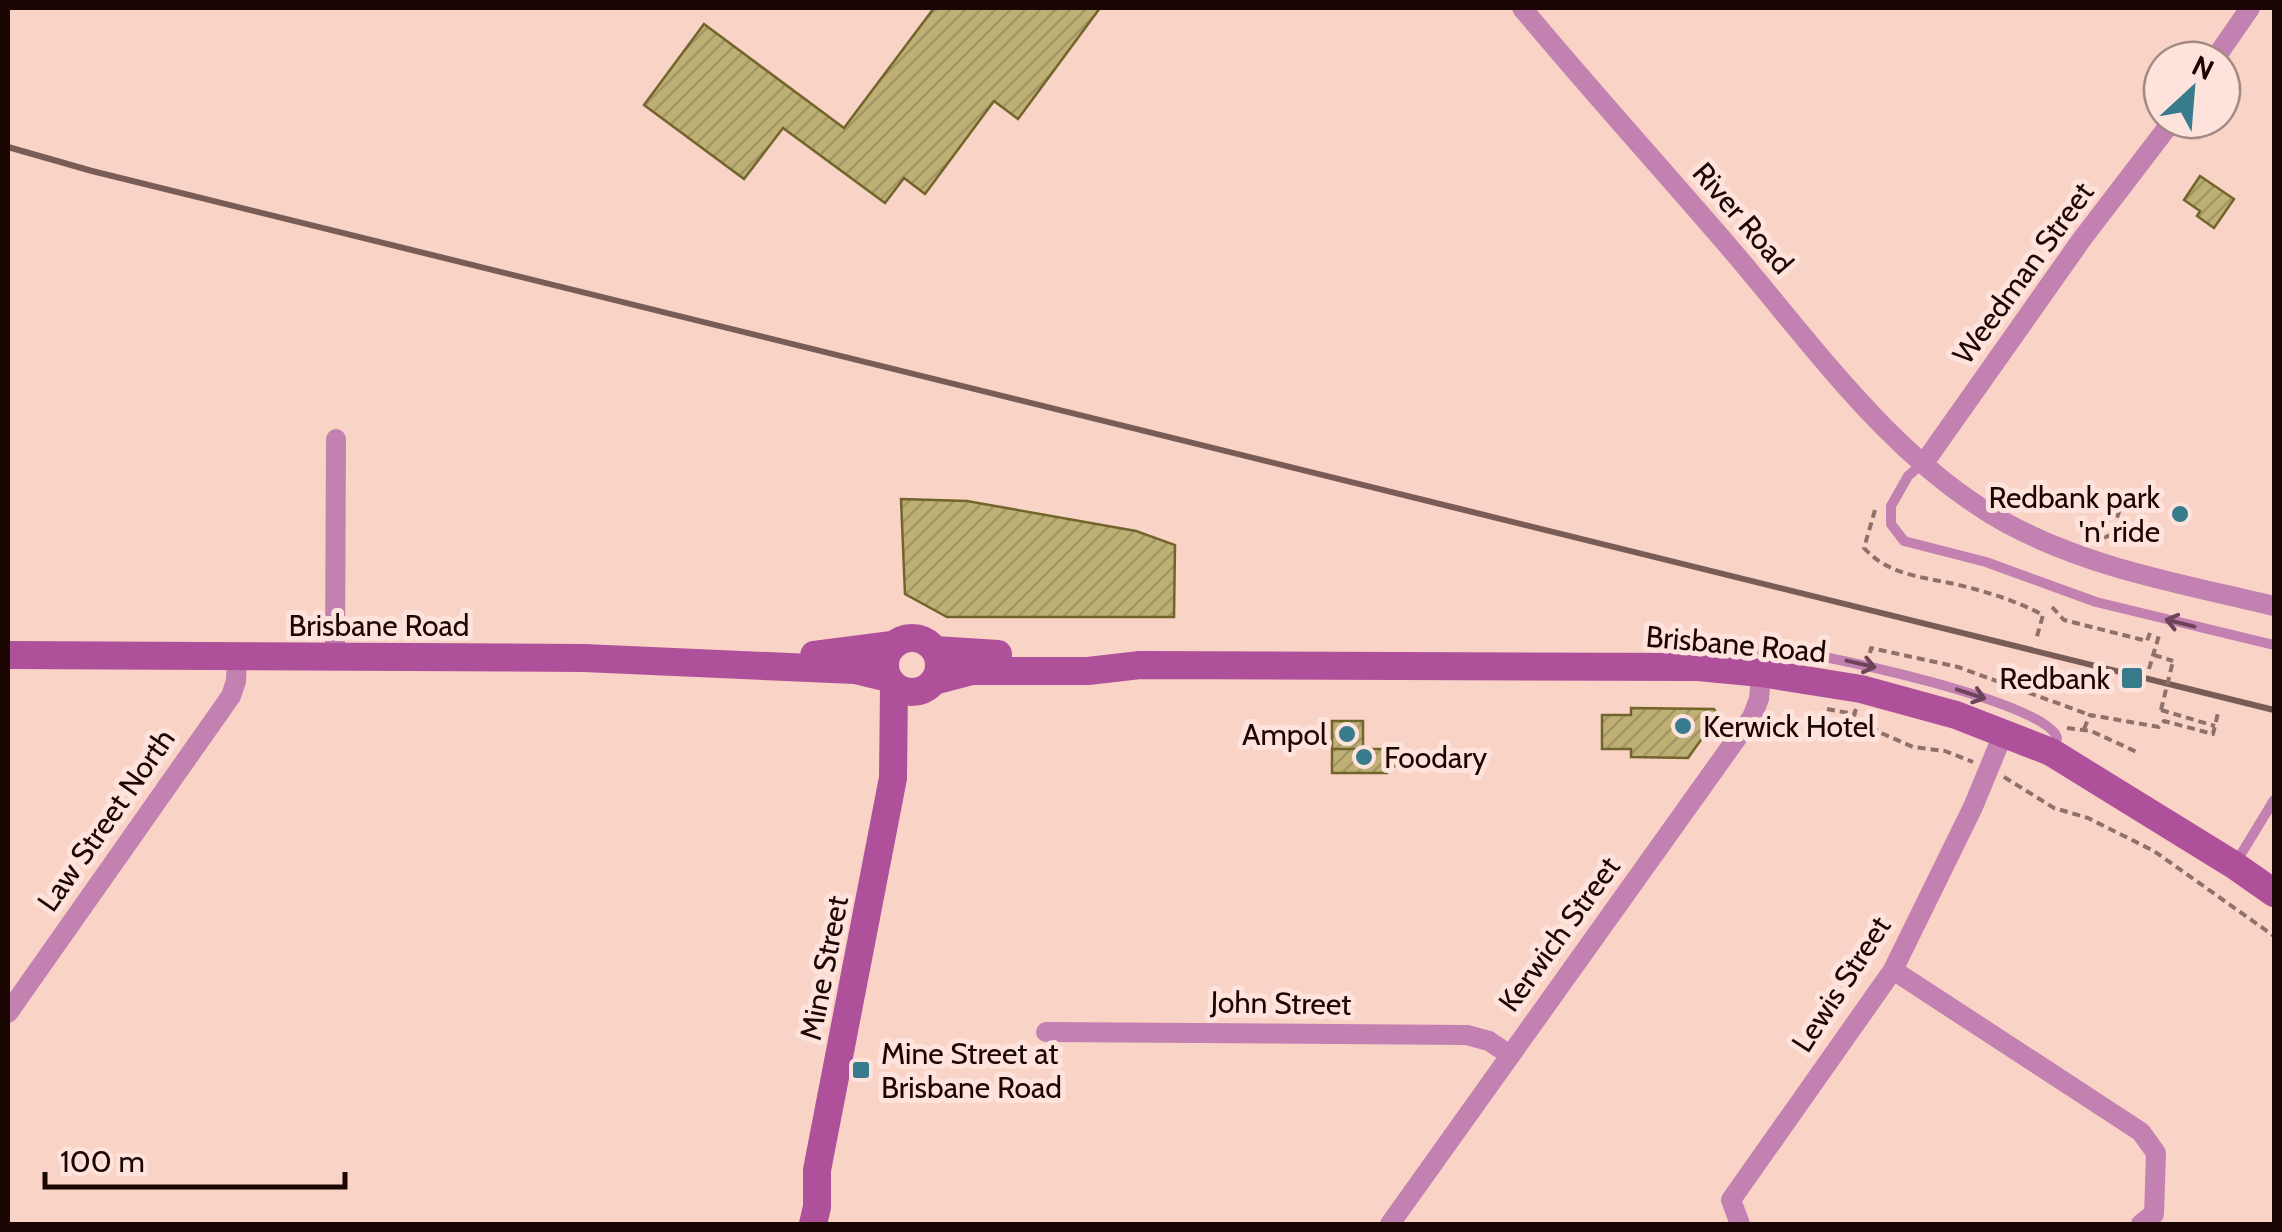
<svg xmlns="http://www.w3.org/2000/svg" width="2282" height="1232" font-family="Cabin,sans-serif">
  <defs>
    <pattern id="building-hatch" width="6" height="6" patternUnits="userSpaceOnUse" patternTransform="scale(2.5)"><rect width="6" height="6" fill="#beb075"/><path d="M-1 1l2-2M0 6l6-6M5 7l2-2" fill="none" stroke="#a39664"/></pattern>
  </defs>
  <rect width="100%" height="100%" fill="#fad3c7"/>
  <path fill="url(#building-hatch)" stroke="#72652b" stroke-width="2.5" d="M934,8H1100L1018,119L994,101L925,194L904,178L885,203L783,128L744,179L644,105L704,24L844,128Z
    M2200,176L2234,199L2214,228L2197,216L2200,211L2184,200Z
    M901,499L967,501L1136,531L1175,545L1174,617H947L905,594Z
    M1631,708L1714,709L1718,716L1688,758L1631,757V749H1602V715H1631Z
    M1332,721H1363V749H1332Z
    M1332,749H1395V766L1387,773H1332Z"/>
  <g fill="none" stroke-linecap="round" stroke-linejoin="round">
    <path stroke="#90716a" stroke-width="4" stroke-dasharray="8 5" stroke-linecap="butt" d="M1875,510L1864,548C1891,578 1930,577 1967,587C1994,594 2018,602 2043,615L2036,640
      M2104,538L2112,534L2122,502
      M2052,607L2064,620L2147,641L2151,630
      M1870,653L1871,648L1958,667L2090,715
      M2154,655L2173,661
      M2149,669L2160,632
      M1827,709L1854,714
      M1856,709L1854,714L1881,733L1913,747L1945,751L1973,762
      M2161,710L2215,726
      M2067,728L2091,731L2139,753
      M2084,729L2090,715L2159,727L2164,721L2213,734L2218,713
      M2004,777L2054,808L2088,818L2154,851L2274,936"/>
    <path stroke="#c281b1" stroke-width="10" d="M1922,464L1908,476L1891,506V524L1904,541L1986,562L2096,602L2274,645
      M1718,661C1737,654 1756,647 1777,649C1819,653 2048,702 2057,738L2052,749
      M2235,864L2274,800"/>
    <path stroke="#c281b1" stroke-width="20" d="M1522,8C1591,91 1664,171 1735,254C1816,349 1896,463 2008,524C2092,569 2183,584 2274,606
      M2214,60L2250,8
      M1924,463L2082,239L2173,120
      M335,657L336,439
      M1893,970L2141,1132L2156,1153L2154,1214L2141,1224
      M8,1013L231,696L236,681L237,656
      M1046,1032L1467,1035L1489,1041L1510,1055
      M1390,1224L1752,717L1759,699L1761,673
      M1740,1224L1731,1200L1893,970L1973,807L2004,732"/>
    <path stroke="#af509a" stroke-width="28" d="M885 665a27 27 0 1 1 54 0a27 27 0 1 1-54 0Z
      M935,650L998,654
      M8,655L584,658L855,670L888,678
      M814,655L892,645
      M934,681L972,671H1088L1140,665L1698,667L1761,673L1861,689L1956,715L2051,752L2234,865L2274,893
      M813,1224L817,1207V1170L893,778L894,686"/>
    <path stroke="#795c55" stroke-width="6" d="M8,147L92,171L2274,710"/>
    <path stroke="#90716a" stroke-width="4" stroke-dasharray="8 5" stroke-linecap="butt" d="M2161,710L2173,661"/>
  </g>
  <defs><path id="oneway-shaft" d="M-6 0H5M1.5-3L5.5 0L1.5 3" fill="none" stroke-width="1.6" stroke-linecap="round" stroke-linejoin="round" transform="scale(2.5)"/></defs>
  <g stroke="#6e445a">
    <use href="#oneway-shaft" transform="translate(2180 623) rotate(-166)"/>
    <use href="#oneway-shaft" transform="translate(1861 664) rotate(13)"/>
    <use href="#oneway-shaft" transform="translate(1971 694) rotate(18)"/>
  </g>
  <g fill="#387b8c" stroke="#fee3dc" stroke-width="4">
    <circle cx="2180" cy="514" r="10"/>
    <rect x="2120" y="666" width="24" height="24" rx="5"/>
    <circle cx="1683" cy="726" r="10"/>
    <circle cx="1347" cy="734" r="10"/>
    <circle cx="1364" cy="757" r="10"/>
    <rect x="851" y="1060" width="20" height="20" rx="5"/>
  </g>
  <g text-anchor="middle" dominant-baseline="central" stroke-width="10" stroke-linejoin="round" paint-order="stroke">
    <g font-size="30" fill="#1b0603" stroke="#fee3dc">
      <text transform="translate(1743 218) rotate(49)">River Road</text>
      <text transform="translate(2023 273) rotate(-54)">Weedman Street</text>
      <text x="379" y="625">Brisbane Road</text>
      <text transform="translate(1736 644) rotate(5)">Brisbane Road</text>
      <text transform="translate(106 820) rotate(-55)">Law Street North</text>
      <text transform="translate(1559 934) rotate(-54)">Kerwich Street</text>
      <text transform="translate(824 968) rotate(-79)">Mine Street</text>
      <text transform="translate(1841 984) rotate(-57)">Lewis Street</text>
      <text transform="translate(1281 1003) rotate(1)">John Street</text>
    </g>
    <g font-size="30" fill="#1b0603" stroke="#fee3dc" text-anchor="end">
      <text x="2160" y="497">Redbank park<tspan x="2160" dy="34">'n' ride</tspan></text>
      <text x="2110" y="678">Redbank</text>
      <text x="1703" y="726" text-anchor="start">Kerwick Hotel</text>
      <text x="1327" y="734">Ampol</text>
      <text x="1384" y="757" text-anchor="start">Foodary</text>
      <text x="881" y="1053" text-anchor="start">Mine Street at<tspan x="881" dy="34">Brisbane Road</tspan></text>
    </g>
  </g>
  <rect width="2282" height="1232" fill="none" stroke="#1b0603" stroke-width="20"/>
  <g transform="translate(2192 90) rotate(26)"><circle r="48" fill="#fee3dc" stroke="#a38b85" stroke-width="2.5"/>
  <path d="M0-8L18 38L0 25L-18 38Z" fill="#387b8c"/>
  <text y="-15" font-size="28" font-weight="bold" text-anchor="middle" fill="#1b0603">N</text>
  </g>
  <path d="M45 1172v15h300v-15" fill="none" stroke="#1b0603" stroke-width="5"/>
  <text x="60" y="1172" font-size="30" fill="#1b0603" stroke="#fee3dc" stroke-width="8" paint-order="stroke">100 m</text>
</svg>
